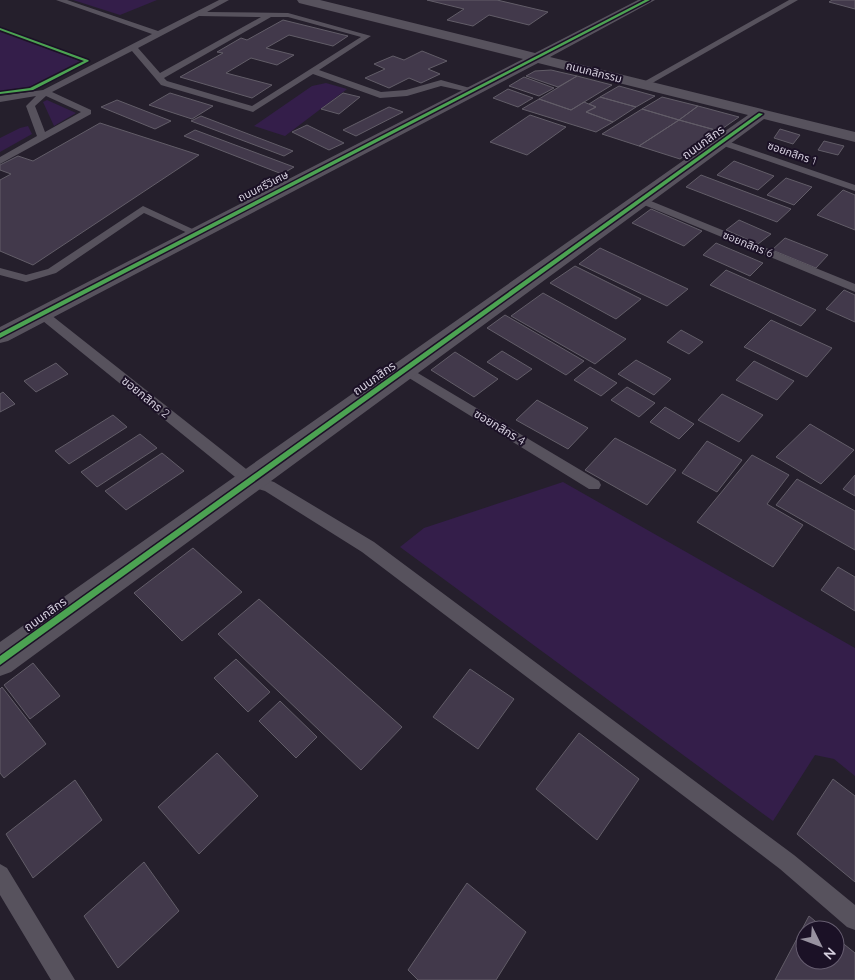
<svg xmlns="http://www.w3.org/2000/svg" width="855" height="980" font-family="Quicksand,'Noto Sans Thai',sans-serif">
  <rect width="100%" height="100%" fill="#251f2c"/>
  <path fill="#341e4a" d="M73,0H157L120,15Z
    M0,32L80,61L29,87L0,91Z
    M326,83L347,89L285,136L254,126L312,86Z
    M47,100L76,113L54,126L43,102Z
    M28,126L32,134L0,152V138L20,128Z
    M563,482L855,648V776L834,759L815,755L773,821L400,547L424,528Z"/>
  <path fill="#42394b" stroke="#625d68" d="M427,0H497L548,12L529,25L489,15L473,26L447,20L464,9Z
    M832,0H855V9L829,2Z
    M283,20L348,36L333,46L289,35L266,48L294,55L277,65L251,58L226,73L272,85L252,98L180,77L223,53L217,52L241,38L247,40Z
    M422,51L447,61L428,69L440,74L421,83L409,78L389,88L365,78L385,69L374,64L393,56L404,60Z
    M551,70L577,76L558,87L526,76L535,71Z
    M577,76L612,85L571,110L539,99Z
    M524,77L554,88L539,96L509,86Z
    M619,86L655,96L636,107L600,97Z
    M508,89L533,98L518,107L493,98Z
    M170,93L213,106L192,119L149,105Z
    M343,93L360,97L339,114L321,109Z
    M600,97L636,107L613,122L586,112L596,107L589,104Z
    M662,97L698,106L679,120L642,109Z
    M539,99L571,110L584,102L596,107L586,112L613,122L596,132L522,109Z
    M117,100L171,121L155,129L101,107Z
    M698,106L739,117L719,131L679,120Z
    M389,107L403,112L356,136L343,130Z
    M642,109L679,120L639,146L602,134Z
    M530,115L566,127L527,155L490,142Z
    M201,116L293,151L284,156L191,121Z
    M679,120L719,131L680,159L639,146Z
    M100,123L199,155L33,265L0,251V180L11,174L0,170V165L18,156L33,161Z
    M307,125L344,143L329,150L292,132Z
    M780,129L800,135L793,144L774,138Z
    M195,130L294,167L282,174L184,136Z
    M824,141L844,146L838,155L818,150Z
    M734,161L774,176L758,190L717,175Z
    M701,175L791,209L777,222L686,187Z
    M786,178L812,187L794,205L767,195Z
    M843,190L855,195V230L817,215Z
    M651,209L702,231L684,246L632,223Z
    M739,220L771,234L758,244L726,230Z
    M785,238L828,255L816,268L772,250Z
    M716,243L763,263L750,276L703,255Z
    M600,248L688,289L667,306L579,264Z
    M575,266L641,299L616,319L550,283Z
    M726,270L816,310L801,326L710,285Z
    M844,290L855,295V322L826,309Z
    M543,293L626,339L595,364L511,316Z
    M505,315L584,361L566,375L487,328Z
    M771,320L832,348L807,377L744,347Z
    M681,330L703,342L689,354L667,342Z
    M502,351L532,369L517,380L487,362Z
    M455,352L498,379L474,397L431,370Z
    M636,360L671,379L654,395L618,374Z
    M754,361L794,381L777,400L736,380Z
    M56,363L68,374L36,392L24,381Z
    M590,367L617,383L601,396L574,380Z
    M627,387L655,403L639,417L611,400Z
    M3,392L15,404L0,412V394Z
    M722,394L763,415L739,442L698,420Z
    M537,400L588,428L568,449L516,420Z
    M665,407L694,424L679,439L650,422Z
    M113,415L127,427L69,464L55,451Z
    M810,424L854,450L821,484L776,457Z
    M140,434L157,448L97,487L81,472Z
    M615,438L676,470L647,505L585,470Z
    M707,441L742,460L717,492L682,473Z
    M162,453L184,471L126,510L105,491Z
    M752,455L789,475L767,504L803,525L773,567L697,522Z
    M855,475V496L843,489Z
    M797,479L855,511V550L776,505Z
    M193,548L242,592L182,641L134,593Z
    M838,567L855,577V611L821,590Z
    M259,599L402,727L361,770L218,634Z
    M236,659L270,692L248,712L214,678Z
    M33,663L60,696L30,719L4,685Z
    M470,669L514,699L478,749L433,717Z
    M2,687L46,744L4,778L0,773V689Z
    M280,701L317,737L296,758L259,721Z
    M579,733L639,779L597,840L536,789Z
    M217,753L258,796L199,854L158,807Z
    M833,779L855,796V882L797,834Z
    M75,780L102,820L33,878L6,834Z
    M144,862L179,911L118,968L84,916Z
    M467,883L526,932L496,980H418L408,970Z
    M809,916L826,930H805V960H835V937L855,953V980H775Z"/>
  <g fill="none" stroke-linecap="round" stroke-linejoin="round">
    <path fill="#57525d" fill-rule="evenodd" d="M56,0H67L158,31L219,0H229L207,12L288,13L371,36L319,70L381,92L406,90L441,80L477,90L473,93L441,86L407,96L380,98L313,74L253,112L161,85L132,51L52,92L91,110V114L0,164V157L37,136L26,106L36,96L0,102V96L43,90L152,34ZM199,16L261,17L160,73L138,48ZM271,17H288L361,37L252,106L167,81L164,78ZM46,96L81,112L45,132L35,106Z
      M789,0H798L647,86L640,84Z
      M718,140H724L855,185V191L718,144Z
      M641,197L855,284V292L637,202V198Z
      M143,206L201,233L196,236L192,235L144,213L56,273L26,282L0,275V268L26,275L48,269Z
      M42,310L46,311L255,476L274,482L374,542L794,855L855,905V930L847,927L780,869L362,552L265,491L245,485L38,317L36,314Z
      M406,366L599,481L601,485L599,489H589L401,373L399,370Z
      M0,864L7,868L75,980H51L0,895Z"/>
    <path fill="#57525d" fill-rule="evenodd" d="M297,0H320L535,53L638,0H655L550,57L855,132V142L764,119L11,672L0,676V642L748,115L538,63L8,341L0,343V327L523,59L299,3Z"/>
    <g stroke="#1b1126" stroke-width="3">
      <path id="cycleway" d="M645,0H650L0,338V333Z
        M0,28L88,60L89,61L33,90L0,94V92L30,88L84,61L0,30Z
        M759,113L763,114L0,665V656Z"/>
    </g>
    <use href="#cycleway" fill="#4ca352" fill-rule="evenodd"/>
  </g>
  <g text-anchor="middle" dominant-baseline="central" stroke-width="4" stroke-linejoin="round" paint-order="stroke">
    <g font-size="11" fill="#d6d0df" stroke="#1b1126">
      <text transform="translate(594 72) rotate(14)">ถนนกสิกรรม</text>
      <text transform="translate(792 153) rotate(19)">ซอยกสิกร 1</text>
      <text transform="translate(263 186) rotate(-27)">ถนนศรีวิเศษ</text>
      <text transform="translate(748 244) rotate(22)">ซอยกสิกร 6</text>
    </g>
    <g font-size="12" fill="#d6d0df" stroke="#1b1126">
      <text transform="translate(703 142) rotate(-36)">ถนนกสิกร</text>
      <text transform="translate(374 378) rotate(-35)">ถนนกสิกร</text>
      <text transform="translate(146 397) rotate(39)">ซอยกสิกร 2</text>
      <text transform="translate(500 427) rotate(31)">ซอยกสิกร 4</text>
      <text transform="translate(45 614) rotate(-36)">ถนนกสิกร</text>
    </g>
  </g>
  <g transform="translate(820 945) rotate(132)"><circle r="24" fill="#1b1126" stroke="#665d70"/>
  <path d="M0-4L9 19L0 12L-9 19Z" fill="#9892a0"/>
  <text y="-8" font-size="14" font-weight="bold" text-anchor="middle" fill="#d6d0df">N</text>
  </g>
</svg>
